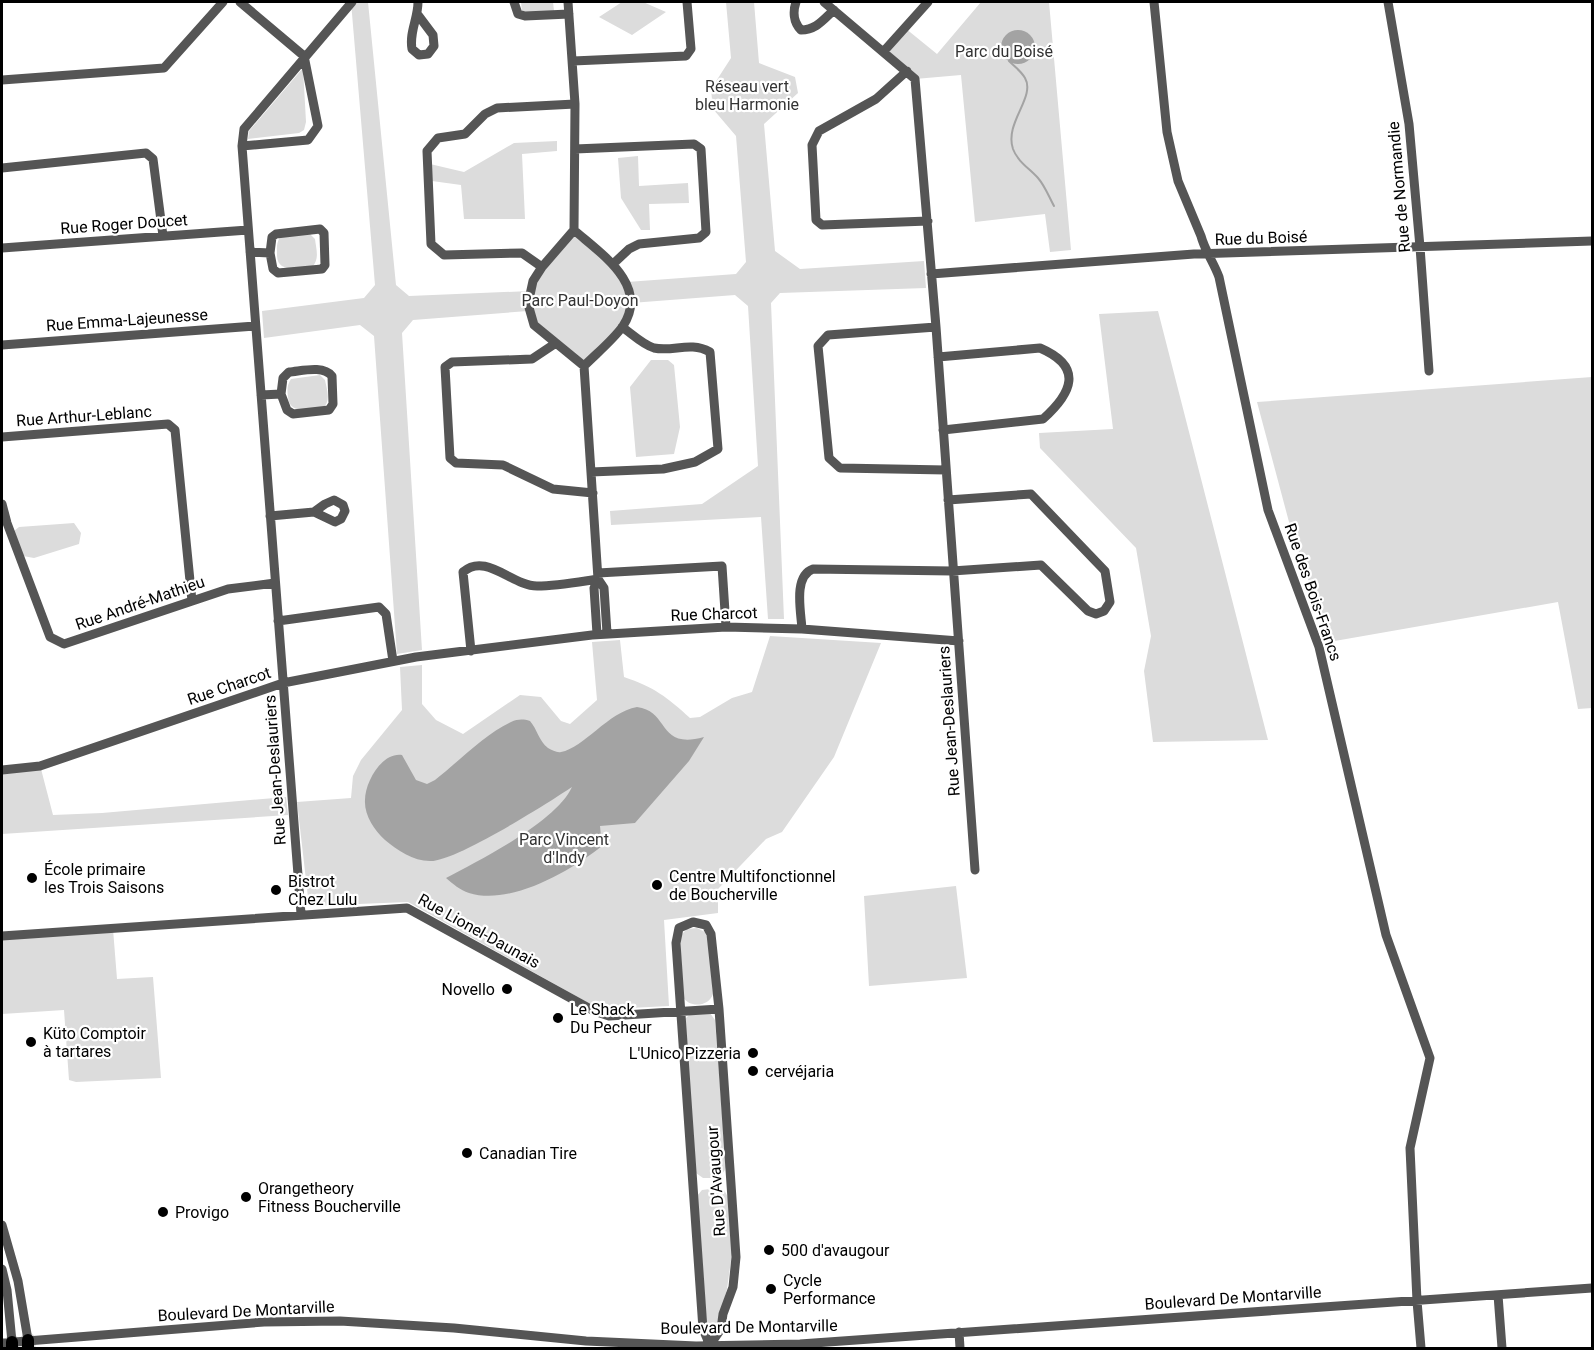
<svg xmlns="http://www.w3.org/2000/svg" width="1594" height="1350" font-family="Roboto,sans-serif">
  <rect width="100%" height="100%" fill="#fff"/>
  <path fill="#dcdcdc" d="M351,2H368L396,285L409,296L530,291L574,230L627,282L736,274L746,262L736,136L713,109L711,89L731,58L726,2H754L759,63L795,77L798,93L764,124L775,251L800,269L924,261L926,288L780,293L771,303L784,619H768L761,517L611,525L610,511L702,504L758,466L748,306L735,295L631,303L629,315L584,366L534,325L528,311L413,320L402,333L422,650L397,654L374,336L360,325L264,338L262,311L364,298L375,285Z
    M521,2H553L554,11L522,13Z
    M622,2H643L666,12L632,35L599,17Z
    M981,2H1049L1071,250L1050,252L1045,214L975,222L961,75L915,79L884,51L905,28L937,54Z
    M303,68L306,122L304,130L299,133L248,139L249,131Z
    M557,141V151L522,154L525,219H464L461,185L432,181L430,164L464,172L514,143Z
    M638,156L639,186L688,183L689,203L649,204L650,230H641L621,198L618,158Z
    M309,233L315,239C316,248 320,259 312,267C299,267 278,274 277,256C277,248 276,244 280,237Z
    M1158,311L1268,740L1153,742L1144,671L1151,636L1136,548L1040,448L1039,433L1113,429L1099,314Z
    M651,360H668L674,365L680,427L674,454L636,457L630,387Z
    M320,375L325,380C327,390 331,401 323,408C310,409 289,415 288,397C287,390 287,385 291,379Z
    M1592,377V708L1578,709L1558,602L1329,642L1289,522L1257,402Z
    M74,523L81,533L79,544L34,558L23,556L14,531L19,527Z
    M770,636L881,643L834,757L782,832L766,839L718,889V913L664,920L669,1006L610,1009L594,1006L408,902L309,906L297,802L351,798L353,776L361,760L402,710L400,667L422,665V704L436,720L463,734L520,695L541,697L561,721L570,724L597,700L592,642L620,640L624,677C654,687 667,697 690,718L700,717L732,698L752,692Z
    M41,769L53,815L102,813L286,797L288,815L2,834V773Z
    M956,886L967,978L869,986L864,896Z
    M697,928L705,932L708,936L713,994C709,1007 689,1008 683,997L680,936L687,929Z
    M113,929L117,979L153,977L161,1078L76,1082L69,1080L64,1010L2,1014V936Z
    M710,1013L715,1020L726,1167C722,1179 713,1178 703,1178L696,1173L685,1019L689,1015Z
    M718,1188L724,1190L728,1197L732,1253L727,1289L717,1326H707L697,1196L702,1190Z"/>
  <path fill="#a3a3a3" d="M1001 47a17 17 0 1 1 34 0a17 17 0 1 1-34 0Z
    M637,707C670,711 657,750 704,737L689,761L635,823L600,826L602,846C570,871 511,906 469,893C460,890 453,884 446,878C480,860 556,822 572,787C548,803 455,862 430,861C413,861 397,850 385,840C374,830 364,815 365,800C365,782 382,752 402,755L416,780L427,784L435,780C458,762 485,734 511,722C518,719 523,719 530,721C537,729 539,741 548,748C552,750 557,753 561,752C584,748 608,712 637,707Z"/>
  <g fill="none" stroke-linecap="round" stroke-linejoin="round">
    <path stroke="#a3a3a3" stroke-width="2" d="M1009,61C1014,66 1021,71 1025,78C1036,97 1004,123 1013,149C1018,162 1029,168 1038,178C1045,186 1049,197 1054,206"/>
    <g stroke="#dbdbdb" stroke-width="15">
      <path id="major" d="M12,1342V1348
        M28,1348V1340"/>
    </g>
    <path stroke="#555" stroke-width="9" d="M240,2L304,56L318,126L308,140L242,146
      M418,2C418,19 409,32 412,49L419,55L428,54L434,46L433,35L418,15
      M514,2L518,14L525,16L569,14
      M568,2L575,104L574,230L542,267L533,281L528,304L534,325L584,366L598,579L604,588L607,633
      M796,2C793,11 793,22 801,30C816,30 823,20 834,10
      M824,2L915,79L936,327L975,870
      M1154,2L1167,132L1178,181L1201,236C1205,251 1214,263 1219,277L1268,510L1319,647L1386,935L1430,1058L1410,1148L1417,1301L1421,1348
      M1388,2L1409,124L1420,247L1429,371
      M884,51L928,2
      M573,61L686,56L691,49L687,2
      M907,71L876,99L819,131L812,145L816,220L822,225L928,221
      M2,80L164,68L223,2
      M575,149L694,144L701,149L706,232L699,238L639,244L629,249L613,264
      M2,168L146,153L153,159L163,236
      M574,230C600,253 650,285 623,326C613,340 597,353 584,366
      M2,248L248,230
      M250,252L270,253L273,269L278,273L322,269L325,265L324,233L320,229L276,234L272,237L270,253
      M542,267L522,253L444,255L431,244L427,151L438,138L465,134L485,114L497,108L575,104
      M931,274L1194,254L1592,241
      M936,327L828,335L818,346L829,458L840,468L946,470
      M556,343L532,359L452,362L445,367L450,458L456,463L503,465L553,489L593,493
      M2,345L255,326
      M938,357L1040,348C1084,367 1072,393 1043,419L943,430
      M261,395L281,394L283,378L289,372C302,371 323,365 332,376L333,404L329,410L293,414L287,410L281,394
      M2,437L168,424L175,430L192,601
      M591,472L663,469L695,462L718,449L710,352C690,341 674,352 654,348C643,345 631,333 622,327
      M2,504L7,523L50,637L64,644L228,589L275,583
      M270,516L314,512L335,522L341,519L345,511L343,505L334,500L325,504L314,512
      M598,573L722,566L726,627
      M278,621L379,607L386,614L393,661
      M802,629C801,612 793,576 813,569L952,571L1041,565L1088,611L1096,614L1104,611L1110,602L1105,571L1031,494L948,500
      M597,634L594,588L598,579
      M471,651L463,572C486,552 512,586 537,586C557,586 578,582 598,579
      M2,770L40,766L283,683L416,657L592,635L726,627L802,629L959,641
      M301,914L242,146L244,129L352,2
      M2,936L407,908L594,1011L609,1016L719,1009
      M2,1225L18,1281L28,1340
      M2,1269L7,1290L12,1342
      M1498,1295L1502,1348
      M959,1332L960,1348
      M2,1343L264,1322L340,1321L454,1328L586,1341L696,1346L800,1344L1592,1288
      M710,1345L721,1329L723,1314L733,1287L736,1257L719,1009L711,934L706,925L693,922L679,928L676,943L703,1329L711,1348"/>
    <use href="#major" stroke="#000" stroke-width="12"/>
  </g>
  <g fill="#000" stroke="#fff" stroke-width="2">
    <circle cx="32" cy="878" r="6"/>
    <circle cx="657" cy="885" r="6"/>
    <circle cx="276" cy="890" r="6"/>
    <circle cx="507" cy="989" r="6"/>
    <circle cx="558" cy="1018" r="6"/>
    <circle cx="31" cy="1042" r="6"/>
    <circle cx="753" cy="1053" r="6"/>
    <circle cx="753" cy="1071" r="6"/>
    <circle cx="467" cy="1153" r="6"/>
    <circle cx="246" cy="1197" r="6"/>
    <circle cx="163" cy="1212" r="6"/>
    <circle cx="769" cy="1250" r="6"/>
    <circle cx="771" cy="1289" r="6"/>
  </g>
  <g text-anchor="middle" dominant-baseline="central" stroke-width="4.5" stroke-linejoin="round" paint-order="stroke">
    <g font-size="16" fill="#333" stroke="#fff">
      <text x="1004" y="51">Parc du Boisé</text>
      <text x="747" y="86">Réseau vert<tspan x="747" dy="18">bleu Harmonie</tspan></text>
      <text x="580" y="300">Parc Paul-Doyon</text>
      <text x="564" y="839">Parc Vincent<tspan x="564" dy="18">d'Indy</tspan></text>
    </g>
    <g font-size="16" fill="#000" stroke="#fff">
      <text transform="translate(1399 187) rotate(-95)">Rue de Normandie</text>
      <text transform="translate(124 224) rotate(-4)">Rue Roger Doucet</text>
      <text transform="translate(1261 238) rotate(-2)">Rue du Boisé</text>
      <text transform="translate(127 320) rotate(-4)">Rue Emma-Lajeunesse</text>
      <text transform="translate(84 416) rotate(-4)">Rue Arthur-Leblanc</text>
      <text transform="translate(1313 592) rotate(71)">Rue des Bois-Francs</text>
      <text transform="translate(140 603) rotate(-19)">Rue André-Mathieu</text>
      <text transform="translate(714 614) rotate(-2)">Rue Charcot</text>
      <text transform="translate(229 686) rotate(-19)">Rue Charcot</text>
      <text transform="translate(949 721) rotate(-94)">Rue Jean-Deslauriers</text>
      <text transform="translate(275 770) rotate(-94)">Rue Jean-Deslauriers</text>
      <text transform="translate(479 931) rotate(29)">Rue Lionel-Daunais</text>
      <text transform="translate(716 1181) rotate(-94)">Rue D'Avaugour</text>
      <text transform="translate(1233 1298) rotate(-4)">Boulevard De Montarville</text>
      <text transform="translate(246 1311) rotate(-3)">Boulevard De Montarville</text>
      <text transform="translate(749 1327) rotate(-1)">Boulevard De Montarville</text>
    </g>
    <g font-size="16" fill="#000" stroke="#fff" text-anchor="start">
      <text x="44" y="869">École primaire<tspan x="44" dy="18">les Trois Saisons</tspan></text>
      <text x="669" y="876">Centre Multifonctionnel<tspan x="669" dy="18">de Boucherville</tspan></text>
      <text x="288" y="881">Bistrot<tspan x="288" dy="18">Chez Lulu</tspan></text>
      <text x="495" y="989" text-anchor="end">Novello</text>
      <text x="570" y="1009">Le Shack<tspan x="570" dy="18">Du Pecheur</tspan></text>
      <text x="43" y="1033">Küto Comptoir<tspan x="43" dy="18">à tartares</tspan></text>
      <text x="741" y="1053" text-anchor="end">L'Unico Pizzeria</text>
      <text x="765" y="1071">cervéjaria</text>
      <text x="479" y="1153">Canadian Tire</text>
      <text x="258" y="1188">Orangetheory<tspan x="258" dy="18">Fitness Boucherville</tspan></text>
      <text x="175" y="1212">Provigo</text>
      <text x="781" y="1250">500 d'avaugour</text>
      <text x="783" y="1280">Cycle<tspan x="783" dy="18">Performance</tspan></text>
    </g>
  </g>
  <rect width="1594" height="1350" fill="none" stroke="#000000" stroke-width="6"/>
</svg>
